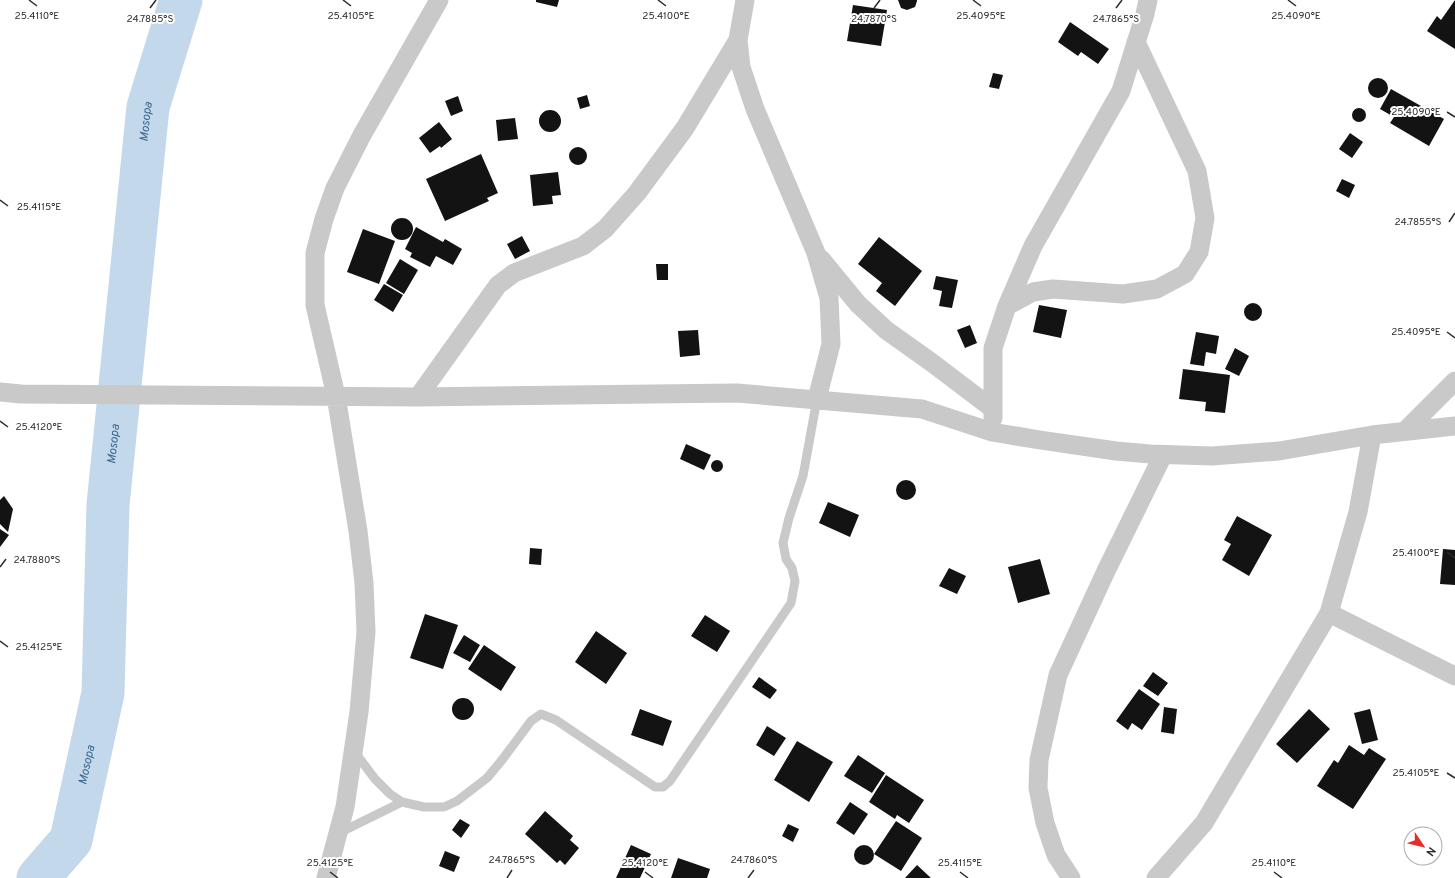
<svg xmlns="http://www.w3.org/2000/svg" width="1455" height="878" font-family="Overpass,sans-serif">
  <rect width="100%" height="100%" fill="#fff"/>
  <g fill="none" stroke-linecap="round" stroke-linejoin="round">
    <path stroke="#c3d8eb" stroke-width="43" id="s1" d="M38,878L71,840L103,693L108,505L148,107L181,0"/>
  </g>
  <path fill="#131313" d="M536,0H559L557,7L536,2Z
    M898,0H917V1L915,7L907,10L901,8Z
    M1455,0V49L1427,31L1437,16L1441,20Z
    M853,5L887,10L881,46L847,41Z
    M1070,22L1109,49L1098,64L1081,52L1078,56L1058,42Z
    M993,73L1003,75L999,89L989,87Z
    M1368 88a10 10 0 1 1 20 0a10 10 0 1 1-20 0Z
    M1391,89L1444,119L1429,146L1390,123L1394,117L1380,109Z
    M587,95L590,106L580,109L577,98Z
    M458,96L463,111L451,116L445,101Z
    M1352 115a7 7 0 1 1 14 0a7 7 0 1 1-14 0Z
    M539 121a11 11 0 1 1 22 0a11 11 0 1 1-22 0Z
    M515,118L518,139L498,141L496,120Z
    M439,122L452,139L441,148L440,146L430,153L419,138Z
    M1350,133L1363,142L1352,158L1339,149Z
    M569 156a9 9 0 1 1 18 0a9 9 0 1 1-18 0Z
    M481,154L498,193L487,198L489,201L445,221L426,179Z
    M558,172L561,195L552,196L553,204L533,206L530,175Z
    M1342,179L1355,185L1349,198L1336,191Z
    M391 229a11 11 0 1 1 22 0a11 11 0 1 1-22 0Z
    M416,227L443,242L445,239L462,249L453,265L436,256L430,267L410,257L412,253L405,249Z
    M363,229L395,241L379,284L347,272Z
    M522,236L530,251L515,259L507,244Z
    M879,237L922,271L895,306L876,291L882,283L858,264Z
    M400,259L418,270L404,294L386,283Z
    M656,264H668V280H657Z
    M936,276L958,280L952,308L939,306L942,291L933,289Z
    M384,284L403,295L393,312L374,300Z
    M1244 312a9 9 0 1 1 18 0a9 9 0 1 1-18 0Z
    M1039,305L1067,310L1061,338L1033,332Z
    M970,325L977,343L965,348L957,330Z
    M698,330L700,355L680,357L678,331Z
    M1196,332L1219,336L1216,354L1206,352L1204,366L1190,364Z
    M1235,348L1249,356L1239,376L1225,369Z
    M1183,369L1230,375L1225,413L1205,411L1206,402L1179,399Z
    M686,444L711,455L704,470L680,459Z
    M711 466a6 6 0 1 1 12 0a6 6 0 1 1-12 0Z
    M896 490a10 10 0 1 1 20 0a10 10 0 1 1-20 0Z
    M4,496L13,509L8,532L0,524V500Z
    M828,502L859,515L850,537L819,523Z
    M1237,516L1272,535L1249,576L1222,560L1231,544L1224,540Z
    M0,529L9,535L0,547Z
    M530,548L542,549L541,565L529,564Z
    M1443,549L1455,550V585L1440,584Z
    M1040,559L1050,594L1018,603L1008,567Z
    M949,568L966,576L957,594L939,586Z
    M425,614L458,625L443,669L410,658Z
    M705,615L730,631L717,652L691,636Z
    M596,631L627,653L606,684L575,662Z
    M464,635L480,645L470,662L453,653Z
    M484,645L516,667L501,691L468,669Z
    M1153,672L1168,683L1158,696L1143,686Z
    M759,677L777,690L770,699L752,687Z
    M1139,689L1160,704L1142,730L1132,723L1128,730L1116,721Z
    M452 709a11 11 0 1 1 22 0a11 11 0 1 1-22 0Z
    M1164,707L1177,709L1174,734L1161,732Z
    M640,709L672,721L663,746L631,735Z
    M1309,709L1330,729L1297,763L1276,744Z
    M1370,709L1378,740L1362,744L1354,713Z
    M767,726L786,738L774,756L756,745Z
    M797,741L833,762L809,802L774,780Z
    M1349,745L1364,755L1369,748L1386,759L1353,809L1317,786L1334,760L1338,763Z
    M858,755L885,773L872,793L844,776Z
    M886,775L924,800L909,823L897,815L895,819L869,802Z
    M850,802L868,814L854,835L836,823Z
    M545,811L573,836L570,840L579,848L565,865L560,860L557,863L525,834Z
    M460,819L470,825L461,838L452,830Z
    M896,821L922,838L901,871L874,854Z
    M788,824L799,829L793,842L782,836Z
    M631,845L651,854L640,878H616Z
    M854 855a10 10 0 1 1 20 0a10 10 0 1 1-20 0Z
    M445,851L460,857L454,872L439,866Z
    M678,858L710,869L707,878H671Z
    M917,865L931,878H905Z"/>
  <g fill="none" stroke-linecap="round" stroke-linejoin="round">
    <path stroke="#c9c9c9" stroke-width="9" d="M354,751L375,779L390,794L402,802L424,807H444L457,801L487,778L502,760L531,721L541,714L556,720L655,787H663L670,781L791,603L795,581L792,568L786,559L783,543L789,518L803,476L817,399
      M339,833L402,802"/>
    <path stroke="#c9c9c9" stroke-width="19" d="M745,0L738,40L741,67L755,109L816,253L829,298L831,344L817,399
      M821,259L858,304L886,330L931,362L993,409V418
      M1007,306L1033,292L1053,289L1123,294L1157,289L1185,274L1199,252L1205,218L1197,171L1136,42
      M0,392L21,394L418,397L737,393L922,409L992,432L1040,440L1116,451L1150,454L1212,456L1279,451L1372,435L1455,426
      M418,397L498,285L514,273L583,246L605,229L637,193L685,128L738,40
      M993,409V348L1007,306L1033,246L1121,91L1145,14L1148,0
      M1405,431L1455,381
      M1329,613L1455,676
      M326,878L345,807L359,712L366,632L364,583L358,531L336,396L315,305V253L324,219L335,188L362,135L439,0
      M1071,878L1056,855L1045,823L1038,788L1039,760L1058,675L1106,571L1163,455
      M1156,878L1204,823L1329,613L1358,512L1372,435"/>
  </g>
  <path fill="none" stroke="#2c2c2c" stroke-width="1.5" d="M29,0L37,6M343,0L351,6M658,0L666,6M973,0L981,6M1288,0L1296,6M150,8L156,0M874,8L880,0M1116,8L1122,0M1447,112L1455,117M0,200L8,206M1449,222L1455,213M1447,332L1455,338M0,421L8,427M1447,552L1455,558M0,567L6,559M0,641L8,647M1447,773L1455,778M330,872L338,878M645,872L653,878M960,872L968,878M1274,872L1282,878M507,878L512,870M748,878L754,870"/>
  <g text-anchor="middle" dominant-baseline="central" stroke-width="4" stroke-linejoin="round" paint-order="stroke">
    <g font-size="12" font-style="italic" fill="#39658f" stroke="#fff">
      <text stroke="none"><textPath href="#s1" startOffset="774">Mosopa</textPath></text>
      <text stroke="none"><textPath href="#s1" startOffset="450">Mosopa</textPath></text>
      <text stroke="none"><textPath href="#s1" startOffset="127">Mosopa</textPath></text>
    </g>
  </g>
  <g font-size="10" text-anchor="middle" fill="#2c2c2c" stroke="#fff" stroke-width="4" stroke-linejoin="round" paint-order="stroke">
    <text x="1296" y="19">25.4090°E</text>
    <text x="37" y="19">25.4110°E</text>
    <text x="351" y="19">25.4105°E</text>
    <text x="666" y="19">25.4100°E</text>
    <text x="981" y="19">25.4095°E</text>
    <text x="150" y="22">24.7885°S</text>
    <text x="874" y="22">24.7870°S</text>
    <text x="1116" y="22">24.7865°S</text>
    <text x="1416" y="115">25.4090°E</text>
    <text x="39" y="210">25.4115°E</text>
    <text x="1418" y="225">24.7855°S</text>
    <text x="1416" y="335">25.4095°E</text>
    <text x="39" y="430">25.4120°E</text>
    <text x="1416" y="556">25.4100°E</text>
    <text x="37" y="563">24.7880°S</text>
    <text x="39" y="650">25.4125°E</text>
    <text x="1416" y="776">25.4105°E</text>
    <text x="512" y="863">24.7865°S</text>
    <text x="754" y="863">24.7860°S</text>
    <text x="330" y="866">25.4125°E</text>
    <text x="645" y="866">25.4120°E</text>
    <text x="960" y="866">25.4115°E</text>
    <text x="1274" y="866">25.4110°E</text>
  </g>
  <g transform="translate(1423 846) rotate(125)"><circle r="19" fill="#ffffff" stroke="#ababab"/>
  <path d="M0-3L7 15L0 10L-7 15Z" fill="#e82d28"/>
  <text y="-6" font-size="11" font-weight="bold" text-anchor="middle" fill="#2c2c2c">N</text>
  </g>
</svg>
